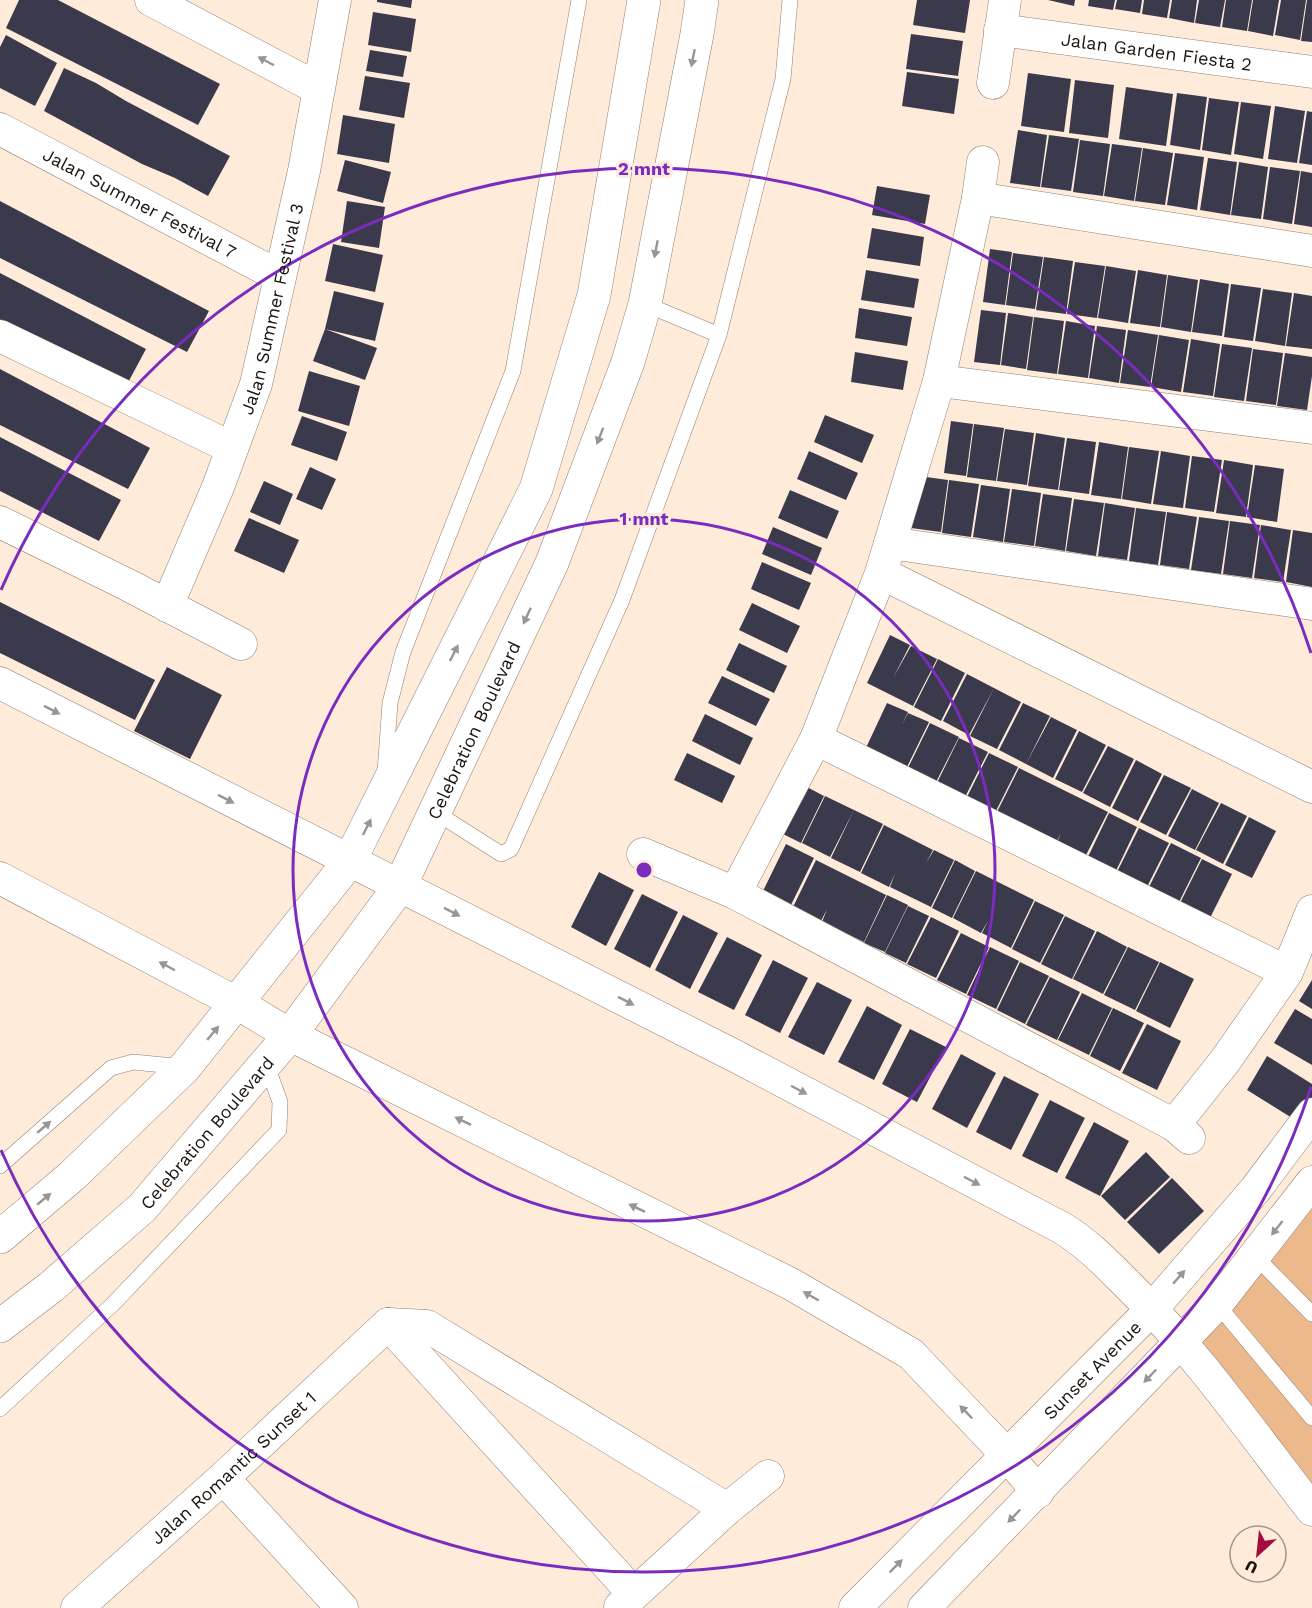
<svg xmlns="http://www.w3.org/2000/svg" width="1312" height="1608" font-family="'Work Sans',sans-serif">
  <rect width="100%" height="100%" fill="#ffebda"/>
  <path fill="#ebb98c" d="M1312,1206V1503L1188,1344Z"/>
  <path fill="#3b3a4c" d="M19,0H58L220,84L198,125L6,28Z
    M377,0H412L411,8L377,2Z
    M917,0H970L965,33L913,25Z
    M1048,0H1075L1074,6Z
    M1089,0H1115L1113,10L1088,6Z
    M1117,0H1142L1140,13L1115,9Z
    M1144,0H1170L1167,18L1142,14Z
    M1172,0H1197L1194,23L1169,18Z
    M1199,0H1225L1220,27L1195,23Z
    M1226,0H1252L1247,31L1222,27Z
    M1253,0H1279L1273,36L1248,31Z
    M1281,0H1306L1300,40L1275,35Z
    M1307,0H1312V42L1301,41Z
    M373,12L416,19L411,52L368,45Z
    M911,34L963,41L958,76L906,69Z
    M6,35L57,63L35,106L0,88V47Z
    M370,50L407,56L403,77L366,71Z
    M64,68L96,83L126,101L230,156L208,196L175,178L142,164L44,111Z
    M907,72L959,79L954,114L902,106Z
    M1028,73L1071,79L1064,132L1021,126Z
    M365,76L410,83L404,118L359,110Z
    M1075,80L1114,85L1108,138L1069,133Z
    M1126,87L1173,94L1166,146L1119,139Z
    M1177,93L1207,97L1200,150L1170,145Z
    M1209,98L1239,102L1231,155L1202,150Z
    M1241,102L1271,106L1263,159L1234,154Z
    M1275,106L1305,111L1297,163L1268,159Z
    M1307,111L1312,112V165L1299,163Z
    M343,115L395,124L389,163L337,154Z
    M1018,130L1047,135L1040,187L1010,183Z
    M1049,135L1079,139L1071,191L1041,187Z
    M1080,140L1110,144L1103,196L1073,192Z
    M1112,144L1142,148L1134,201L1104,196Z
    M1143,148L1173,153L1165,205L1135,201Z
    M1175,153L1204,157L1197,210L1167,205Z
    M1208,158L1237,162L1230,215L1200,210Z
    M345,160L391,172L383,203L337,191Z
    M1239,162L1268,167L1261,219L1231,215Z
    M1270,167L1300,171L1292,224L1263,219Z
    M1301,171L1312,173V227L1294,224Z
    M877,186L930,195L925,224L872,215Z
    M0,201L209,311L187,352L0,258Z
    M347,201L385,207L379,248L341,242Z
    M872,228L924,237L920,266L867,258Z
    M333,244L383,255L375,292L325,281Z
    M990,249L1012,252L1005,305L983,302Z
    M1013,253L1043,257L1035,309L1006,305Z
    M1044,257L1073,261L1066,314L1036,310Z
    M1075,262L1105,266L1097,318L1067,314Z
    M1106,266L1136,271L1128,323L1098,318Z
    M866,270L919,279L914,308L861,300Z
    M1138,270L1167,275L1160,327L1130,323Z
    M0,273L146,349L124,390L0,328Z
    M1168,275L1198,280L1191,332L1161,327Z
    M1200,279L1229,284L1222,336L1192,332Z
    M1231,284L1261,288L1253,341L1224,337Z
    M1263,289L1292,293L1285,346L1255,341Z
    M334,291L384,303L375,341L325,329Z
    M1294,293L1312,296V349L1286,346Z
    M859,308L912,317L907,346L855,338Z
    M981,310L1006,313L1000,365L974,362Z
    M1008,313L1033,317L1026,369L1001,365Z
    M1034,317L1064,321L1057,374L1027,370Z
    M1066,321L1095,326L1088,378L1058,374Z
    M1097,326L1126,330L1119,383L1089,378Z
    M325,329L377,348L365,380L313,361Z
    M1128,330L1158,335L1150,387L1120,383Z
    M1159,335L1189,340L1181,392L1151,387Z
    M1191,339L1220,344L1213,396L1183,392Z
    M1222,344L1252,348L1244,401L1214,397Z
    M1253,349L1283,353L1276,405L1246,401Z
    M855,352L908,361L903,390L851,382Z
    M1285,353L1312,357V376L1307,410L1277,406Z
    M0,369L150,448L128,489L0,425Z
    M309,371L360,386L349,426L298,411Z
    M825,415L874,435L862,463L814,442Z
    M302,416L347,432L337,461L291,445Z
    M951,421L973,424L966,476L944,473Z
    M974,424L1004,428L996,481L967,477Z
    M1005,429L1034,433L1027,485L997,481Z
    M1036,433L1065,438L1058,490L1028,486Z
    M0,437L121,500L99,541L0,491Z
    M1067,438L1096,442L1089,494L1059,490Z
    M1099,442L1128,447L1121,499L1091,495Z
    M1129,447L1159,451L1151,504L1122,499Z
    M809,451L858,473L846,500L797,479Z
    M1161,451L1190,456L1183,508L1153,504Z
    M1192,456L1222,460L1214,512L1185,508Z
    M1224,460L1253,465L1246,517L1216,513Z
    M1255,465L1284,469L1277,522L1247,517Z
    M310,467L336,479L322,510L296,499Z
    M919,476L948,480L941,532L911,528Z
    M949,480L979,484L971,537L942,533Z
    M264,481L293,494L280,525L250,512Z
    M981,485L1010,489L1003,542L973,537Z
    M1012,489L1041,493L1034,546L1004,542Z
    M790,490L839,511L827,539L778,518Z
    M1043,494L1072,498L1065,551L1035,546Z
    M1074,499L1104,503L1096,556L1066,551Z
    M1105,503L1135,508L1127,560L1098,556Z
    M1136,508L1166,512L1158,565L1129,561Z
    M1167,512L1197,517L1189,569L1160,565Z
    M1199,517L1229,521L1221,574L1191,570Z
    M249,518L299,540L284,573L234,551Z
    M1230,521L1260,525L1252,578L1223,574Z
    M1261,525L1291,530L1283,582L1254,578Z
    M773,527L822,548L811,575L762,554Z
    M1293,530L1312,533V587L1286,582Z
    M762,562L811,583L799,610L751,589Z
    M0,602L155,680L135,720L0,653Z
    M752,603L800,626L787,653L739,630Z
    M890,635L910,645L893,678L911,646L937,659L913,706L867,683Z
    M739,643L787,666L774,693L726,670Z
    M938,659L965,673L941,721L914,707Z
    M167,667L222,695L190,759L134,731Z
    M967,674L994,688L969,735L943,721Z
    M722,676L770,699L756,726L708,703Z
    M994,688L1021,702L997,749L970,736Z
    M887,703L908,712L902,725L908,713L929,722L906,769L865,750Z
    M1023,703L1050,716L1026,764L999,750Z
    M705,714L753,738L740,765L692,741Z
    M1051,717L1077,730L1053,778L1026,764Z
    M930,723L959,737L935,784L907,770Z
    M1079,731L1106,745L1082,792L1055,779Z
    M959,738L988,752L964,799L936,785Z
    M1108,746L1134,759L1110,807L1083,793Z
    M687,753L735,776L722,803L674,780Z
    M989,753L1018,767L994,815L965,801Z
    M1136,760L1162,774L1138,821L1112,808Z
    M1019,768L1108,812L1084,859L1056,845L1061,833L1055,845L995,816Z
    M1164,775L1191,788L1166,835L1140,822Z
    M805,786L824,796L801,843L781,833Z
    M1192,789L1219,803L1195,850L1168,836Z
    M825,796L854,810L830,857L802,843Z
    M1221,803L1247,816L1223,864L1196,850Z
    M854,810L883,824L860,872L831,858Z
    M1109,813L1137,827L1114,875L1086,861Z
    M1249,817L1276,831L1252,878L1225,865Z
    M884,825L933,850L926,863L934,850L954,860L931,907L890,887L895,874L889,887L861,873Z
    M1139,828L1169,843L1145,891L1115,876Z
    M1171,843L1201,858L1177,906L1147,891Z
    M786,844L814,858L791,905L763,891Z
    M1202,859L1232,874L1208,922L1178,907Z
    M816,860L886,895L864,942L822,922L827,909L821,921L793,907Z
    M955,860L975,871L952,918L932,908Z
    M976,871L1034,900L1011,948L982,933L988,921L981,933L953,918Z
    M599,872L634,890L606,946L571,927Z
    M642,894L678,912L650,968L614,949Z
    M887,895L908,905L885,952L864,943Z
    M1035,901L1064,915L1040,963L1012,949Z
    M908,906L929,916L906,963L885,953Z
    M683,915L718,933L690,989L655,970Z
    M1065,916L1095,931L1072,979L1041,964Z
    M931,917L959,931L936,978L907,964Z
    M1097,931L1127,947L1103,994L1073,979Z
    M961,933L989,947L966,994L937,980Z
    M727,937L762,955L734,1010L698,992Z
    M990,947L1019,961L996,1009L967,995Z
    M1128,947L1159,962L1135,1010L1104,995Z
    M773,960L808,978L780,1033L745,1015Z
    M1020,962L1049,976L1025,1024L997,1010Z
    M1160,962L1194,979L1170,1028L1136,1011Z
    M1050,977L1080,992L1057,1040L1026,1025Z
    M1312,980V1009L1299,1001Z
    M817,982L852,1000L824,1055L788,1037Z
    M1082,993L1112,1008L1089,1055L1058,1040Z
    M867,1006L902,1025L874,1080L838,1062Z
    M1113,1008L1144,1023L1120,1071L1090,1056Z
    M1295,1009L1312,1019V1065L1274,1043Z
    M1147,1024L1181,1041L1157,1090L1122,1073Z
    M910,1029L946,1047L917,1102L882,1084Z
    M961,1054L996,1073L967,1128L932,1109Z
    M1267,1056L1312,1084V1102L1300,1123L1247,1090Z
    M1004,1076L1039,1094L1011,1150L976,1132Z
    M1050,1100L1085,1118L1057,1173L1022,1156Z
    M1094,1122L1129,1141L1100,1196L1065,1178Z
    M1146,1152L1170,1177L1125,1220L1101,1196Z
    M1172,1178L1204,1211L1159,1254L1127,1222Z"/>
  <g fill="none" stroke-linecap="round" stroke-linejoin="round">
    <g stroke="#917f70" stroke-width="16">
      <path id="service" d="M645,304L719,335
        M385,772L390,703L403,652L513,371L579,0
        M435,812L501,854L511,849L622,600L719,335L783,79L790,0
        M0,1166L111,1068L133,1062L184,1067
        M1255,1256L1312,1314
        M1217,1304L1312,1418
        M0,1409L113,1304L279,1130L280,1102L266,1063"/>
    </g>
    <g stroke="#917f70" stroke-width="33">
      <g id="minor">
        <path d="M151,0L317,88"/>
        <path id="s1" d="M1000,30L1312,72"/>
        <path d="M993,83L1005,0"/>
        <path id="s2" d="M0,129L279,276"/>
        <path d="M978,198L1312,251"/>
        <path d="M0,336L232,448"/>
        <path d="M939,381L1312,428"/>
        <path d="M0,522L128,585L241,644"/>
        <path d="M890,543L1312,604"/>
        <path d="M881,573L1312,787"/>
        <path id="s3" d="M167,606L218,487L256,384L304,171L335,0"/>
        <path d="M0,683L737,1057L1062,1228C1088,1244 1107,1264 1128,1285C1197,1353 1253,1434 1312,1510"/>
        <path d="M816,739L1287,972"/>
        <path d="M643,854L735,893L1174,1125L1189,1138"/>
        <path d="M0,878L237,1003L290,1035L791,1284L911,1354L1006,1454L1038,1492"/>
        <path d="M735,893L816,739L881,573L939,381L978,198L983,162"/>
        <path d="M1174,1125L1225,1061L1287,972L1312,911"/>
        <path d="M388,1324L427,1326L727,1509"/>
        <path d="M388,1324L634,1594"/>
        <path d="M223,1478L342,1608"/>
        <path d="M620,1607L727,1509L768,1476"/>
        <path id="s4" d="M77,1608L223,1478L388,1324"/>
        <path id="s5" d="M855,1608L1152,1309L1255,1190L1312,1114"/>
        <path d="M924,1608L1217,1304L1312,1182"/>
      </g>
    </g>
    <g stroke="#917f70" stroke-width="34">
      <g id="tertiary">
        <path d="M0,1237L72,1176L185,1067L349,862L536,489L594,295L644,0"/>
        <path id="s6" d="M0,1326L51,1287L142,1208L290,1035L400,886L552,563L628,362L645,304L697,34L702,0"/>
      </g>
    </g>
    <use href="#service" stroke="#fff" stroke-width="15"/>
    <use href="#minor" stroke="#fff" stroke-width="32"/>
    <use href="#tertiary" stroke="#fff" stroke-width="33"/>
  </g>
  <defs><path id="oneway-solid" d="M-6-.8H1V-3.2L6.5 0L1 3.2V.8H-6Z" transform="scale(1.5)"/></defs>
  <g fill="#989593">
    <use href="#oneway-solid" transform="translate(693 58) rotate(101)"/>
    <use href="#oneway-solid" transform="translate(266 61) rotate(-152)"/>
    <use href="#oneway-solid" transform="translate(656 249) rotate(101)"/>
    <use href="#oneway-solid" transform="translate(600 436) rotate(111)"/>
    <use href="#oneway-solid" transform="translate(527 616) rotate(115)"/>
    <use href="#oneway-solid" transform="translate(454 653) rotate(-63)"/>
    <use href="#oneway-solid" transform="translate(52 710) rotate(27)"/>
    <use href="#oneway-solid" transform="translate(226 799) rotate(27)"/>
    <use href="#oneway-solid" transform="translate(367 827) rotate(-63)"/>
    <use href="#oneway-solid" transform="translate(452 912) rotate(27)"/>
    <use href="#oneway-solid" transform="translate(167 966) rotate(-152)"/>
    <use href="#oneway-solid" transform="translate(626 1001) rotate(27)"/>
    <use href="#oneway-solid" transform="translate(213 1033) rotate(-50)"/>
    <use href="#oneway-solid" transform="translate(799 1090) rotate(28)"/>
    <use href="#oneway-solid" transform="translate(463 1121) rotate(-154)"/>
    <use href="#oneway-solid" transform="translate(44 1127) rotate(-41)"/>
    <use href="#oneway-solid" transform="translate(972 1181) rotate(28)"/>
    <use href="#oneway-solid" transform="translate(44 1199) rotate(-40)"/>
    <use href="#oneway-solid" transform="translate(637 1208) rotate(-154)"/>
    <use href="#oneway-solid" transform="translate(1277 1228) rotate(128)"/>
    <use href="#oneway-solid" transform="translate(1179 1277) rotate(-49)"/>
    <use href="#oneway-solid" transform="translate(811 1296) rotate(-150)"/>
    <use href="#oneway-solid" transform="translate(1150 1376) rotate(134)"/>
    <use href="#oneway-solid" transform="translate(966 1412) rotate(-134)"/>
    <use href="#oneway-solid" transform="translate(1014 1516) rotate(134)"/>
    <use href="#oneway-solid" transform="translate(896 1566) rotate(-45)"/>
  </g>
  <g fill="none" stroke="#7b2cbf" stroke-width="3">
    <circle cx="644" cy="870" r="351"/>
    <path d="M1311 1087A701 701 0 0 1 1 1150M1 590A701 701 0 0 1 1311 653"/>
  </g>
  <g text-anchor="middle" dominant-baseline="central" stroke-width="6" stroke-linejoin="round" paint-order="stroke">
    <g font-size="18" fill="#1b140e" stroke="#ffebda">
      <text stroke="none"><textPath href="#s1" startOffset="158">Jalan Garden Fiesta 2</textPath></text>
      <text stroke="none"><textPath href="#s2" startOffset="158">Jalan Summer Festival 7</textPath></text>
      <text stroke="none"><textPath href="#s3" startOffset="316">Jalan Summer Festival 3</textPath></text>
      <text stroke="none"><textPath href="#s6" startOffset="770">Celebration Boulevard</textPath></text>
      <text stroke="none"><textPath href="#s6" startOffset="284">Celebration Boulevard</textPath></text>
      <text stroke="none"><textPath href="#s5" startOffset="336">Sunset Avenue</textPath></text>
      <text stroke="none"><textPath href="#s4" startOffset="210">Jalan Romantic Sunset 1</textPath></text>
    </g>
  </g>
  <circle cx="644" cy="870" r="9" fill="#7b2cbf" stroke="#ffebda" stroke-width="3"/>
  <g font-size="18" text-anchor="middle" font-weight="bold" fill="#7b2cbf" stroke="#ffebda" stroke-width="6" stroke-linejoin="round" paint-order="stroke">
    <text x="644" y="175">2 mnt</text>
    <text x="644" y="525">1 mnt</text>
  </g>
  <g transform="translate(1258 1554) rotate(207)"><circle r="28" fill="#ffebda" stroke="#a49588" stroke-width="1.5"/>
  <path d="M0-4.5L10 22L0 15L-10 22Z" fill="#a40b40"/>
  <text y="-9" font-size="16" font-weight="bold" text-anchor="middle" fill="#1b140e">U</text>
  </g>
</svg>
